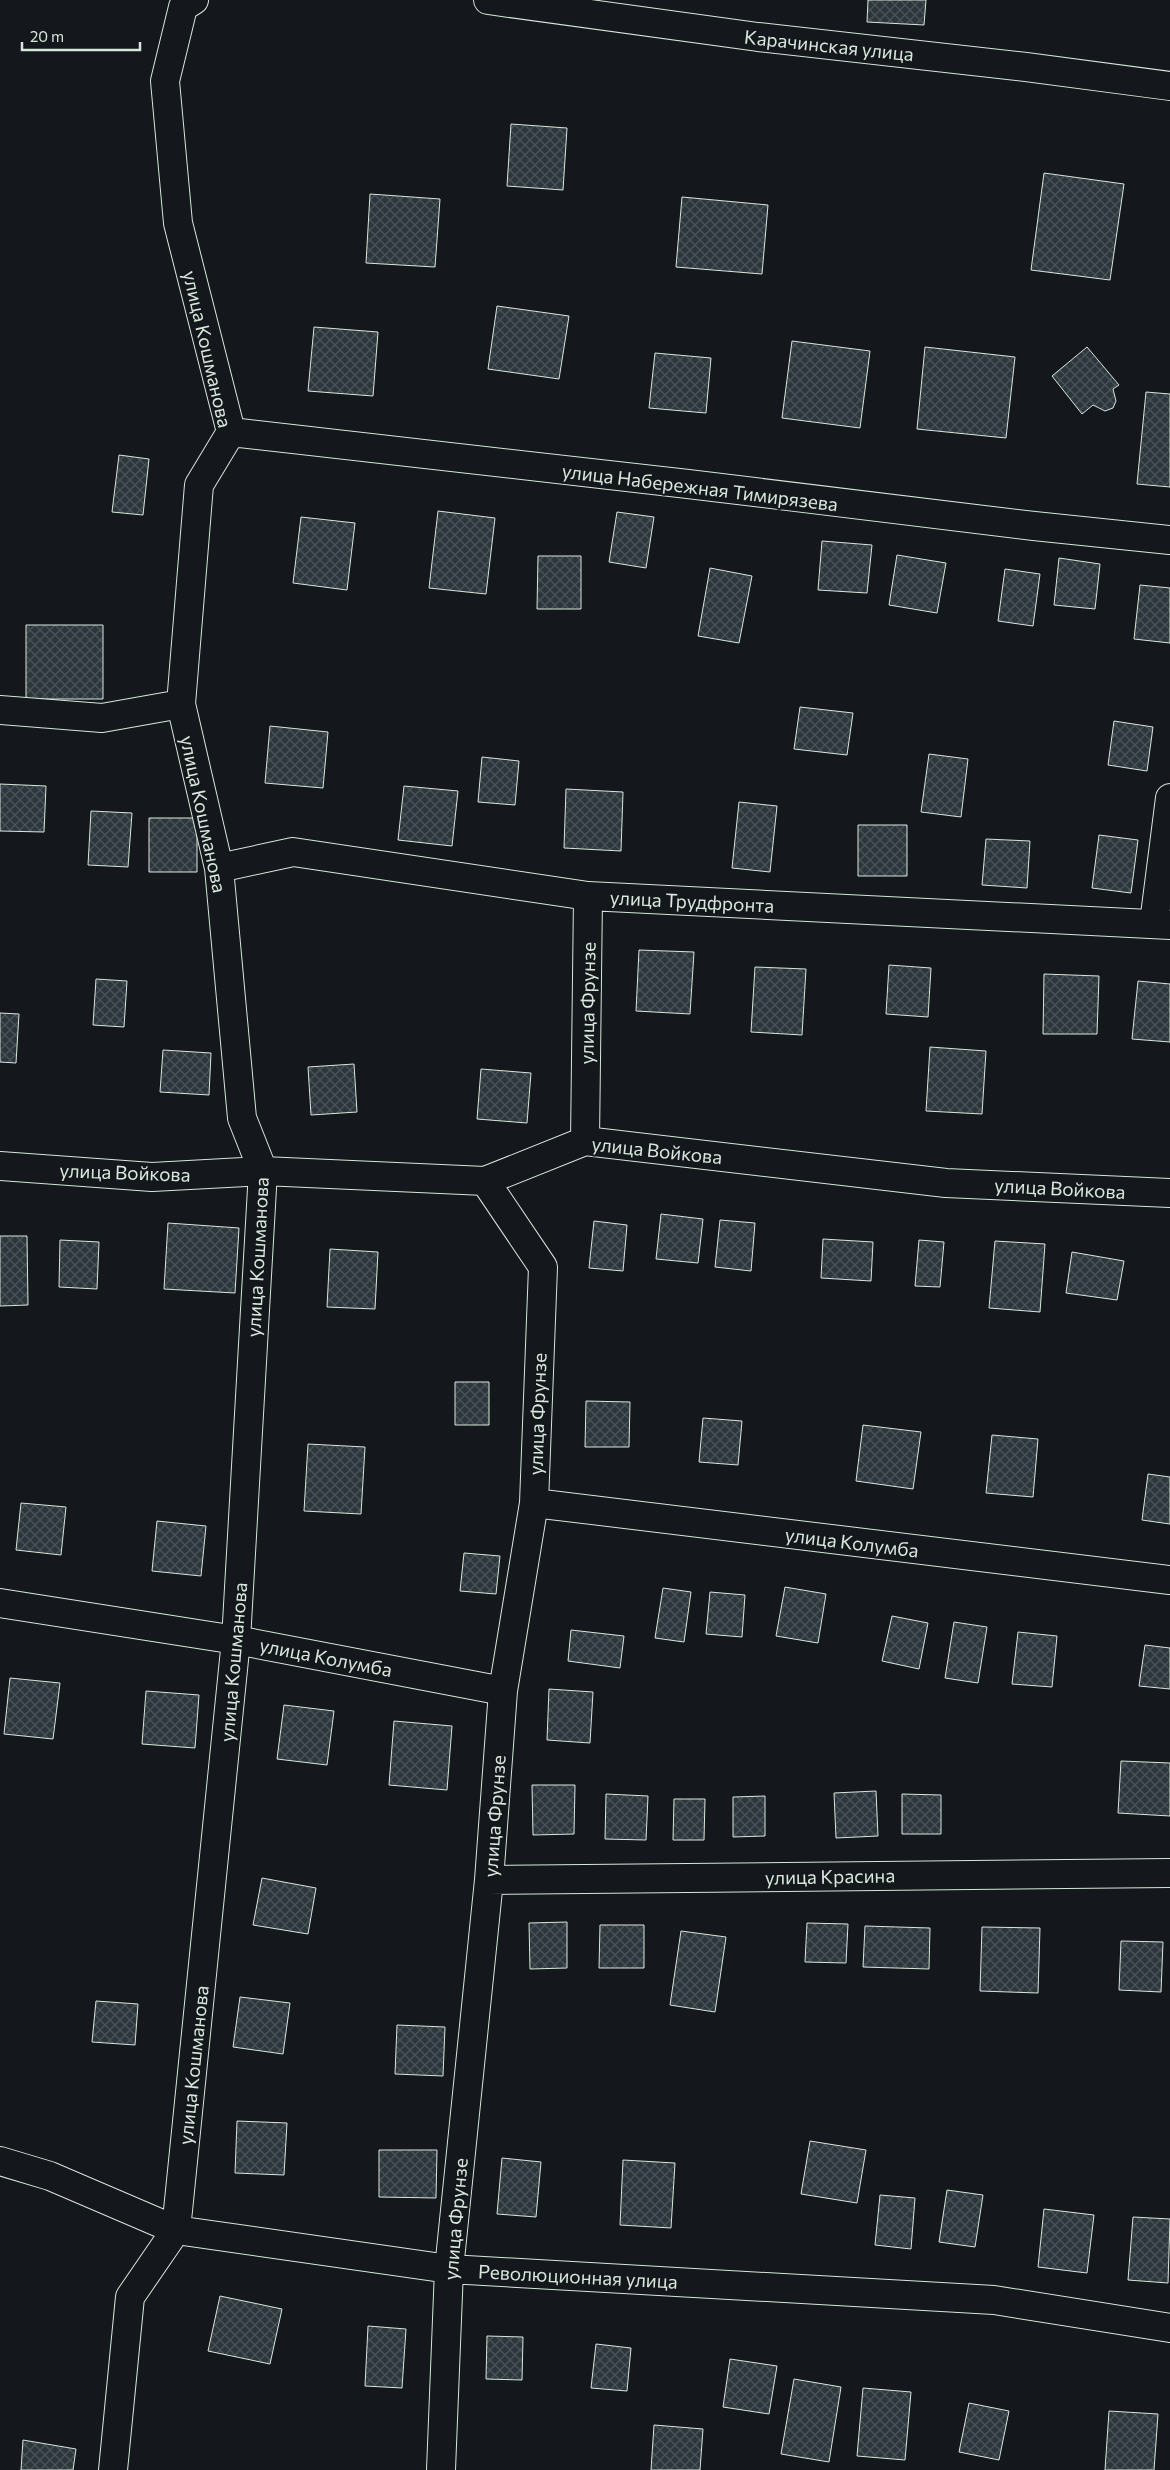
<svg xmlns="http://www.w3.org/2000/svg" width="1170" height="2470" font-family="Commissioner,sans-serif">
  <defs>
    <pattern id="building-cross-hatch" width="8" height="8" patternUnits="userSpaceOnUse" patternTransform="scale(1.25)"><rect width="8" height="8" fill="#2c363c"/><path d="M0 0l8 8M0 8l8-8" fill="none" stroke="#4a5358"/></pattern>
  </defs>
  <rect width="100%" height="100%" fill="#14181c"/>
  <path fill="url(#building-cross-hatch)" stroke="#d8e6dc" d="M868,0H926L924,25L867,22Z
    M511,124L567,128L563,190L507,186Z
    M1044,173L1124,184L1110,280L1031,270Z
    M370,194L440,199L435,267L366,263Z
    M682,197L768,205L762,274L676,267Z
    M497,306L569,316L559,379L488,369Z
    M314,327L378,332L373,396L308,391Z
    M792,341L870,351L860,428L782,418Z
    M925,347L1015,357L1006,438L917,429Z
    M1087,347L1119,385L1113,389L1116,401L1113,408L1105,411L1093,405L1082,414L1052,376Z
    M655,353L711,358L706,413L649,408Z
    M1146,392L1170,394V487L1137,484Z
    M119,455L149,459L143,515L112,512Z
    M438,511L495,518L486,594L429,588Z
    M617,512L654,517L646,568L609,562Z
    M301,517L355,523L347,590L293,583Z
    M822,541L872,545L867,593L818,590Z
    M897,555L946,563L937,613L889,605Z
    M538,556H581V609H537Z
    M1059,558L1100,564L1095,609L1054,605Z
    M710,568L752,576L739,643L698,636Z
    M1005,569L1040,574L1033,626L998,621Z
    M1140,585L1170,588V643L1134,639Z
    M26,625H103V699H26Z
    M800,707L853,713L847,755L794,749Z
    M1114,721L1153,727L1147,771L1108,765Z
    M270,726L328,732L323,788L265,783Z
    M929,754L968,759L961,817L921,812Z
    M482,757L519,761L515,805L478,802Z
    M0,784L46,786L44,832L0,831Z
    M404,786L458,791L452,846L398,840Z
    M566,789L623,792L621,851L564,848Z
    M739,802L777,806L770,872L732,868Z
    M91,811L132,813L128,867L88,865Z
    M149,818H197V872H149Z
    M858,825H907V876H858Z
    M1099,835L1138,840L1131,893L1092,888Z
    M986,839L1030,841L1027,888L982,885Z
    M639,950L694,952L690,1014L636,1011Z
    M889,965L931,968L928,1017L886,1014Z
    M755,967L806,969L802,1035L751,1032Z
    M1044,974L1099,976L1097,1034H1043Z
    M96,979L127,981L124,1027L93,1025Z
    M1138,981L1170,984V1042L1132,1039Z
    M0,1013L19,1014L16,1063L0,1062Z
    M930,1047L986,1051L982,1114L926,1111Z
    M163,1050L211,1053L209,1095L160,1092Z
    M354,1064L357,1112L311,1115L308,1067Z
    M481,1069L531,1073L527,1123L477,1119Z
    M661,1214L703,1219L698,1263L656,1259Z
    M720,1220L755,1223L751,1271L715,1267Z
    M594,1221L627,1225L623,1271L589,1268Z
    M168,1223L239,1228L235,1293L164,1289Z
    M0,1236H27L28,1305L0,1306Z
    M823,1239L873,1242L871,1281L821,1278Z
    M60,1240L99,1242L97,1289L59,1287Z
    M919,1240L944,1242L940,1287L915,1286Z
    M995,1241L1045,1244L1040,1312L989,1308Z
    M330,1249L378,1252L375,1309L327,1307Z
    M1072,1252L1124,1261L1117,1300L1066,1293Z
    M455,1382H489V1425H455Z
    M586,1401L630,1402L629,1447H585Z
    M703,1418L742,1421L738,1465L699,1462Z
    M863,1425L921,1432L913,1489L856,1481Z
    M992,1435L1038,1439L1033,1497L986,1493Z
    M308,1444L365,1447L361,1514L304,1511Z
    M1148,1474L1170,1477V1524L1142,1520Z
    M21,1503L66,1507L61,1555L16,1550Z
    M157,1521L206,1526L201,1576L152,1571Z
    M464,1553L500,1556L496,1594L460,1591Z
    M785,1587L826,1594L818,1643L776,1636Z
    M663,1588L691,1592L684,1642L655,1638Z
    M710,1592L745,1595L742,1637L706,1634Z
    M892,1616L928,1623L919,1669L882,1661Z
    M954,1622L987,1627L978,1683L945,1678Z
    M571,1630L624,1636L620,1668L568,1661Z
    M1018,1632L1057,1636L1052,1687L1012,1684Z
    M1145,1645L1170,1648V1689L1139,1686Z
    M10,1678L60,1683L53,1739L4,1734Z
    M549,1689L593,1692L590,1743L547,1740Z
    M146,1691L199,1695L195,1748L142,1744Z
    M284,1705L334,1711L327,1765L277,1759Z
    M394,1721L452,1726L447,1790L389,1785Z
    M1121,1761L1170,1763V1816L1118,1813Z
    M532,1785H575L574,1834L533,1835Z
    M876,1791L878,1836L836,1838L834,1793Z
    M606,1794L648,1796L646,1840L605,1839Z
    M902,1794L941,1795V1834H902Z
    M765,1796V1836L733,1837V1797Z
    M674,1799H705L704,1840H673Z
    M262,1878L316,1888L308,1934L253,1925Z
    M567,1922V1968L530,1969L529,1923Z
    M807,1923L848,1924L846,1963L805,1962Z
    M600,1925H644V1968H599Z
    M865,1926L930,1928L929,1969L863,1967Z
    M982,1927L1040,1928L1038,1993L980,1991Z
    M681,1931L726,1937L715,2012L670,2005Z
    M1121,1941L1163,1942L1161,1992L1119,1990Z
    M240,1997L290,2003L283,2054L233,2047Z
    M96,2001L138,2004L135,2045L92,2042Z
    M397,2025L445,2027L443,2076L395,2074Z
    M237,2121L287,2123L284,2175L235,2173Z
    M810,2141L866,2150L857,2203L801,2194Z
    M379,2150H437L436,2198L379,2197Z
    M502,2158L541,2162L536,2217L497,2214Z
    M623,2160L675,2163L671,2228L620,2225Z
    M947,2190L983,2195L975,2247L939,2242Z
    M880,2195L915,2198L911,2249L875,2245Z
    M1044,2209L1094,2215L1087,2273L1038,2267Z
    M1133,2217L1170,2219L1168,2283L1128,2280Z
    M220,2296L282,2309L270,2364L208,2351Z
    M368,2326L406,2329L402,2388L365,2386Z
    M487,2336L523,2337L522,2380L486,2379Z
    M596,2344L631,2348L627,2391L591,2388Z
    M730,2359L777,2366L769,2414L723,2407Z
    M794,2379L841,2387L829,2462L781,2454Z
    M863,2388L911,2392L905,2460L857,2456Z
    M969,2403L1009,2411L999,2460L959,2452Z
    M1109,2411L1158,2414L1154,2470H1105Z
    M654,2425L703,2429L700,2470H651Z
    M23,2440L76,2449L73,2470H21Z"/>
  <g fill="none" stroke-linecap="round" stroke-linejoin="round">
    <g stroke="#d8e6dc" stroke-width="30">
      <path id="minor" d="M488,0L758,37L1026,67L1170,86
        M231,432L688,484L1034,526L1170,540
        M0,710L102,718L181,704
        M219,868L293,852L588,896L1170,925
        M1154,923L1170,798
        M585,1141L588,896
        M0,1166L152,1177L263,1171L485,1181L585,1141L946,1183L1170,1193
        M534,1503L1170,1580
        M0,1603L236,1640L503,1691
        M489,1880L1170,1873
        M0,2161L50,2176L176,2230L449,2269L994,2300L1170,2328
        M113,2470L130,2297L176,2230L236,1640L263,1171L242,1118L219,868L181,704L199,485L231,432L178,223L165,81L183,7L194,0
        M441,2470L449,2269L489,1880L503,1691L534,1503L543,1267L485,1181"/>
    </g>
    <use href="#minor" stroke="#14181c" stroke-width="28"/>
  </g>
  <g text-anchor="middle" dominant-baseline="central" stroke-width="4" stroke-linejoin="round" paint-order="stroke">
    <g font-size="19" fill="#d8e6dc" stroke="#14181c">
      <text transform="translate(829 45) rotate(6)">Карачинская улица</text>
      <text transform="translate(208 349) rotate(77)">улица Кошманова</text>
      <text transform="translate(700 487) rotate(7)">улица Набережная Тимирязева</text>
      <text transform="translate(204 814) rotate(78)">улица Кошманова</text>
      <text transform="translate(692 901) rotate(3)">улица Трудфронта</text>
      <text transform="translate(587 1003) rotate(-89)">улица Фрунзе</text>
      <text transform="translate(657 1150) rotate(6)">улица Войкова</text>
      <text transform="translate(125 1172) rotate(2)">улица Войкова</text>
      <text transform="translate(1060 1188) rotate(3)">улица Войкова</text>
      <text transform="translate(257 1257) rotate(-87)">улица Кошманова</text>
      <text transform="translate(537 1414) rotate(-88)">улица Фрунзе</text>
      <text transform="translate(852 1542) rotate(7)">улица Колумба</text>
      <text transform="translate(326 1657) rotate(11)">улица Колумба</text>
      <text transform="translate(233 1662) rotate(-85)">улица Кошманова</text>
      <text transform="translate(494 1816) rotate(-86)">улица Фрунзе</text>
      <text transform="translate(830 1876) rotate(-1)">улица Красина</text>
      <text transform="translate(193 2065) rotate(-84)">улица Кошманова</text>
      <text transform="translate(455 2219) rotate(-85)">улица Фрунзе</text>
      <text transform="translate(578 2276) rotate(3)">Революционная улица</text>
    </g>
  </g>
  <path d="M22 42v8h118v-8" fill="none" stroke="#d8e6dc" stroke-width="2.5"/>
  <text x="30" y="42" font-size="15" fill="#d8e6dc" stroke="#14181c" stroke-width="4" paint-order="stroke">20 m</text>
</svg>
